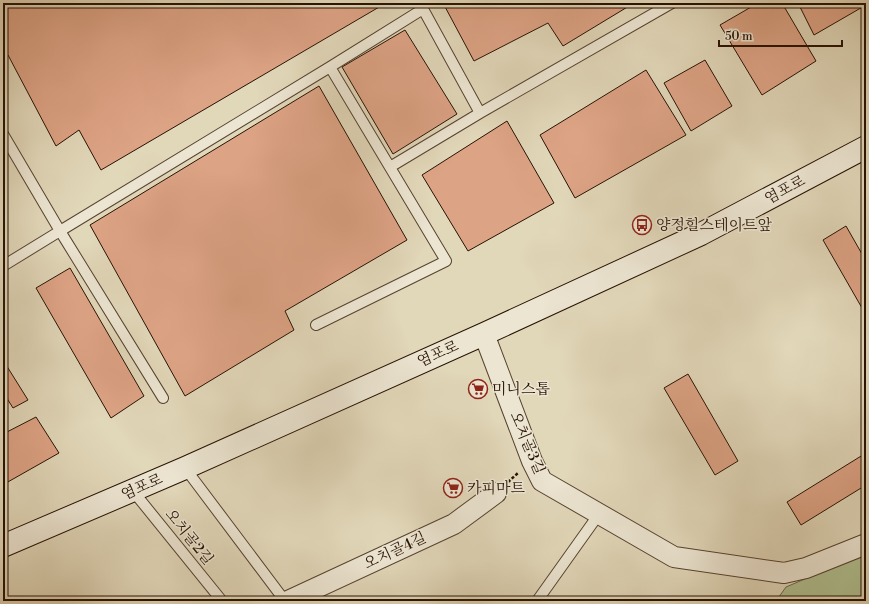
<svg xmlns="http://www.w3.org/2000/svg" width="869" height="604" font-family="'Libre Bodoni','Noto Serif KR',serif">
  <rect width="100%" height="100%" fill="#e1d7b9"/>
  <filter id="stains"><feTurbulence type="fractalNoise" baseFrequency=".005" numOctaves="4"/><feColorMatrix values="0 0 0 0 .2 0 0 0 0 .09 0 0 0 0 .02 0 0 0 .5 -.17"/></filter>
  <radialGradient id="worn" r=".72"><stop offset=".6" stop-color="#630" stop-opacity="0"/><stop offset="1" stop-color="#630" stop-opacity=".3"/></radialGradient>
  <path fill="#b0bf91" stroke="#6c684a" d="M866,553V601H776L786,587Z"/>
  <path fill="#dda385" stroke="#271203" d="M3,3H386L101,170L79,130L56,146L8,55L3,59Z
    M443,3H634L563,46L548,23L474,61Z
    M758,3H782L816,61L762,95L720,25Z
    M798,3H866V5L814,35Z
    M405,30L457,114L393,154L342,67Z
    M705,60L732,106L691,131L664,83Z
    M646,70L686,135L575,198L540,135Z
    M319,86L407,240L285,311L294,330L185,396L90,225Z
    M507,121L554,203L468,251L422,175Z
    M846,226L866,261V315L823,240Z
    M70,268L144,396L111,418L36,288Z
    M3,360L28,400L13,408L3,392Z
    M688,374L738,461L715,475L664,388Z
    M36,417L59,453L6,483L3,478V434Z
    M866,453V485L801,525L787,502Z"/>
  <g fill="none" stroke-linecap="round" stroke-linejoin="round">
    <g stroke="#564330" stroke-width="12">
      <path id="service" d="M3,134L60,231L3,266
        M390,167L480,113
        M316,325L446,261L330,67
        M163,398L60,231L330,67L423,9L480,113L672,3
        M185,468L285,601
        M133,491L222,601
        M537,601L599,514"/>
    </g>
    <g stroke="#564330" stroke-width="22">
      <path id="minor" d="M484,334L532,461L542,481L674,557L784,573L806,568L866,544
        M288,601L454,524L496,493"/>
    </g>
    <g stroke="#271203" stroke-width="24">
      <path id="secondary" d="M3,546L185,468L484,334L701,234L866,147"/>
    </g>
    <path stroke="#271203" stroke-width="2.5" stroke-dasharray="3 2" stroke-linecap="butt" d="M508,482L518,473"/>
    <use href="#service" stroke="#ece5d2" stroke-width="10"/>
    <use href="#minor" stroke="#ece5d2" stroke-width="20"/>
    <use href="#secondary" stroke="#ece5d2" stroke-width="22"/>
  </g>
  <defs>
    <g id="bus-ring" transform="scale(1)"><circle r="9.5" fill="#ece5d2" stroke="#8f2418" stroke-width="1.5"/><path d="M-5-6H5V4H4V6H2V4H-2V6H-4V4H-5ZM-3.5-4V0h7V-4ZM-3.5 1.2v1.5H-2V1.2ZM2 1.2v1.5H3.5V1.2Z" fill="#8f2418"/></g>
    <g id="supermarket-ring" transform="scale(1)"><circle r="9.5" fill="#ece5d2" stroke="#8f2418" stroke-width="1.5"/><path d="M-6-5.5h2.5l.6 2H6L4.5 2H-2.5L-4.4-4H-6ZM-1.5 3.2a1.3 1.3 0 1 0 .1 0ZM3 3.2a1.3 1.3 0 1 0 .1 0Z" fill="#8f2418"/></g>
  </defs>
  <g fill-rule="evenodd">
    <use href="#bus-ring" x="642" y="225"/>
    <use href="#supermarket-ring" x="478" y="389"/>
    <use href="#supermarket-ring" x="453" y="488"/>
  </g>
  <g text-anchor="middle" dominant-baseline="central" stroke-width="3" stroke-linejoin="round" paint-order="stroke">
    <g font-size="15" fill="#271203" stroke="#ece5d2">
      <text transform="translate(785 190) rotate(-28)">염포로</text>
      <text transform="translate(438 354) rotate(-24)">염포로</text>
      <text transform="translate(527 443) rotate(67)">오치골3길</text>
      <text transform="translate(142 487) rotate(-24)">염포로</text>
      <text transform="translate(189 537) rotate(51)">오치골2길</text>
      <text transform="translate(395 551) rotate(-25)">오치골4길</text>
    </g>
    <g font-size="15" fill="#271203" stroke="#ece5d2" text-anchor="start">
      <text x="656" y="225">양정힐스테이트앞</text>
      <text x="492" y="389">미니스톱</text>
      <text x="467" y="488">카피마트</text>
    </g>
  </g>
  <rect width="869" height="604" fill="none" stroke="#e1d7b9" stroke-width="16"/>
  <rect x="4" y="4" width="861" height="596" fill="none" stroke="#271203" stroke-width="2"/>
  <rect x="8" y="8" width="853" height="588" fill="none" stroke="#271203"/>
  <path d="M719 40v6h123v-6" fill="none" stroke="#271203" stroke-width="2"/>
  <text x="725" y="40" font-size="12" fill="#271203" stroke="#ece5d2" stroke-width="3" paint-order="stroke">50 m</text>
  <rect width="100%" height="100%" filter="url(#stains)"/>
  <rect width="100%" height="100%" fill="url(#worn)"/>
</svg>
